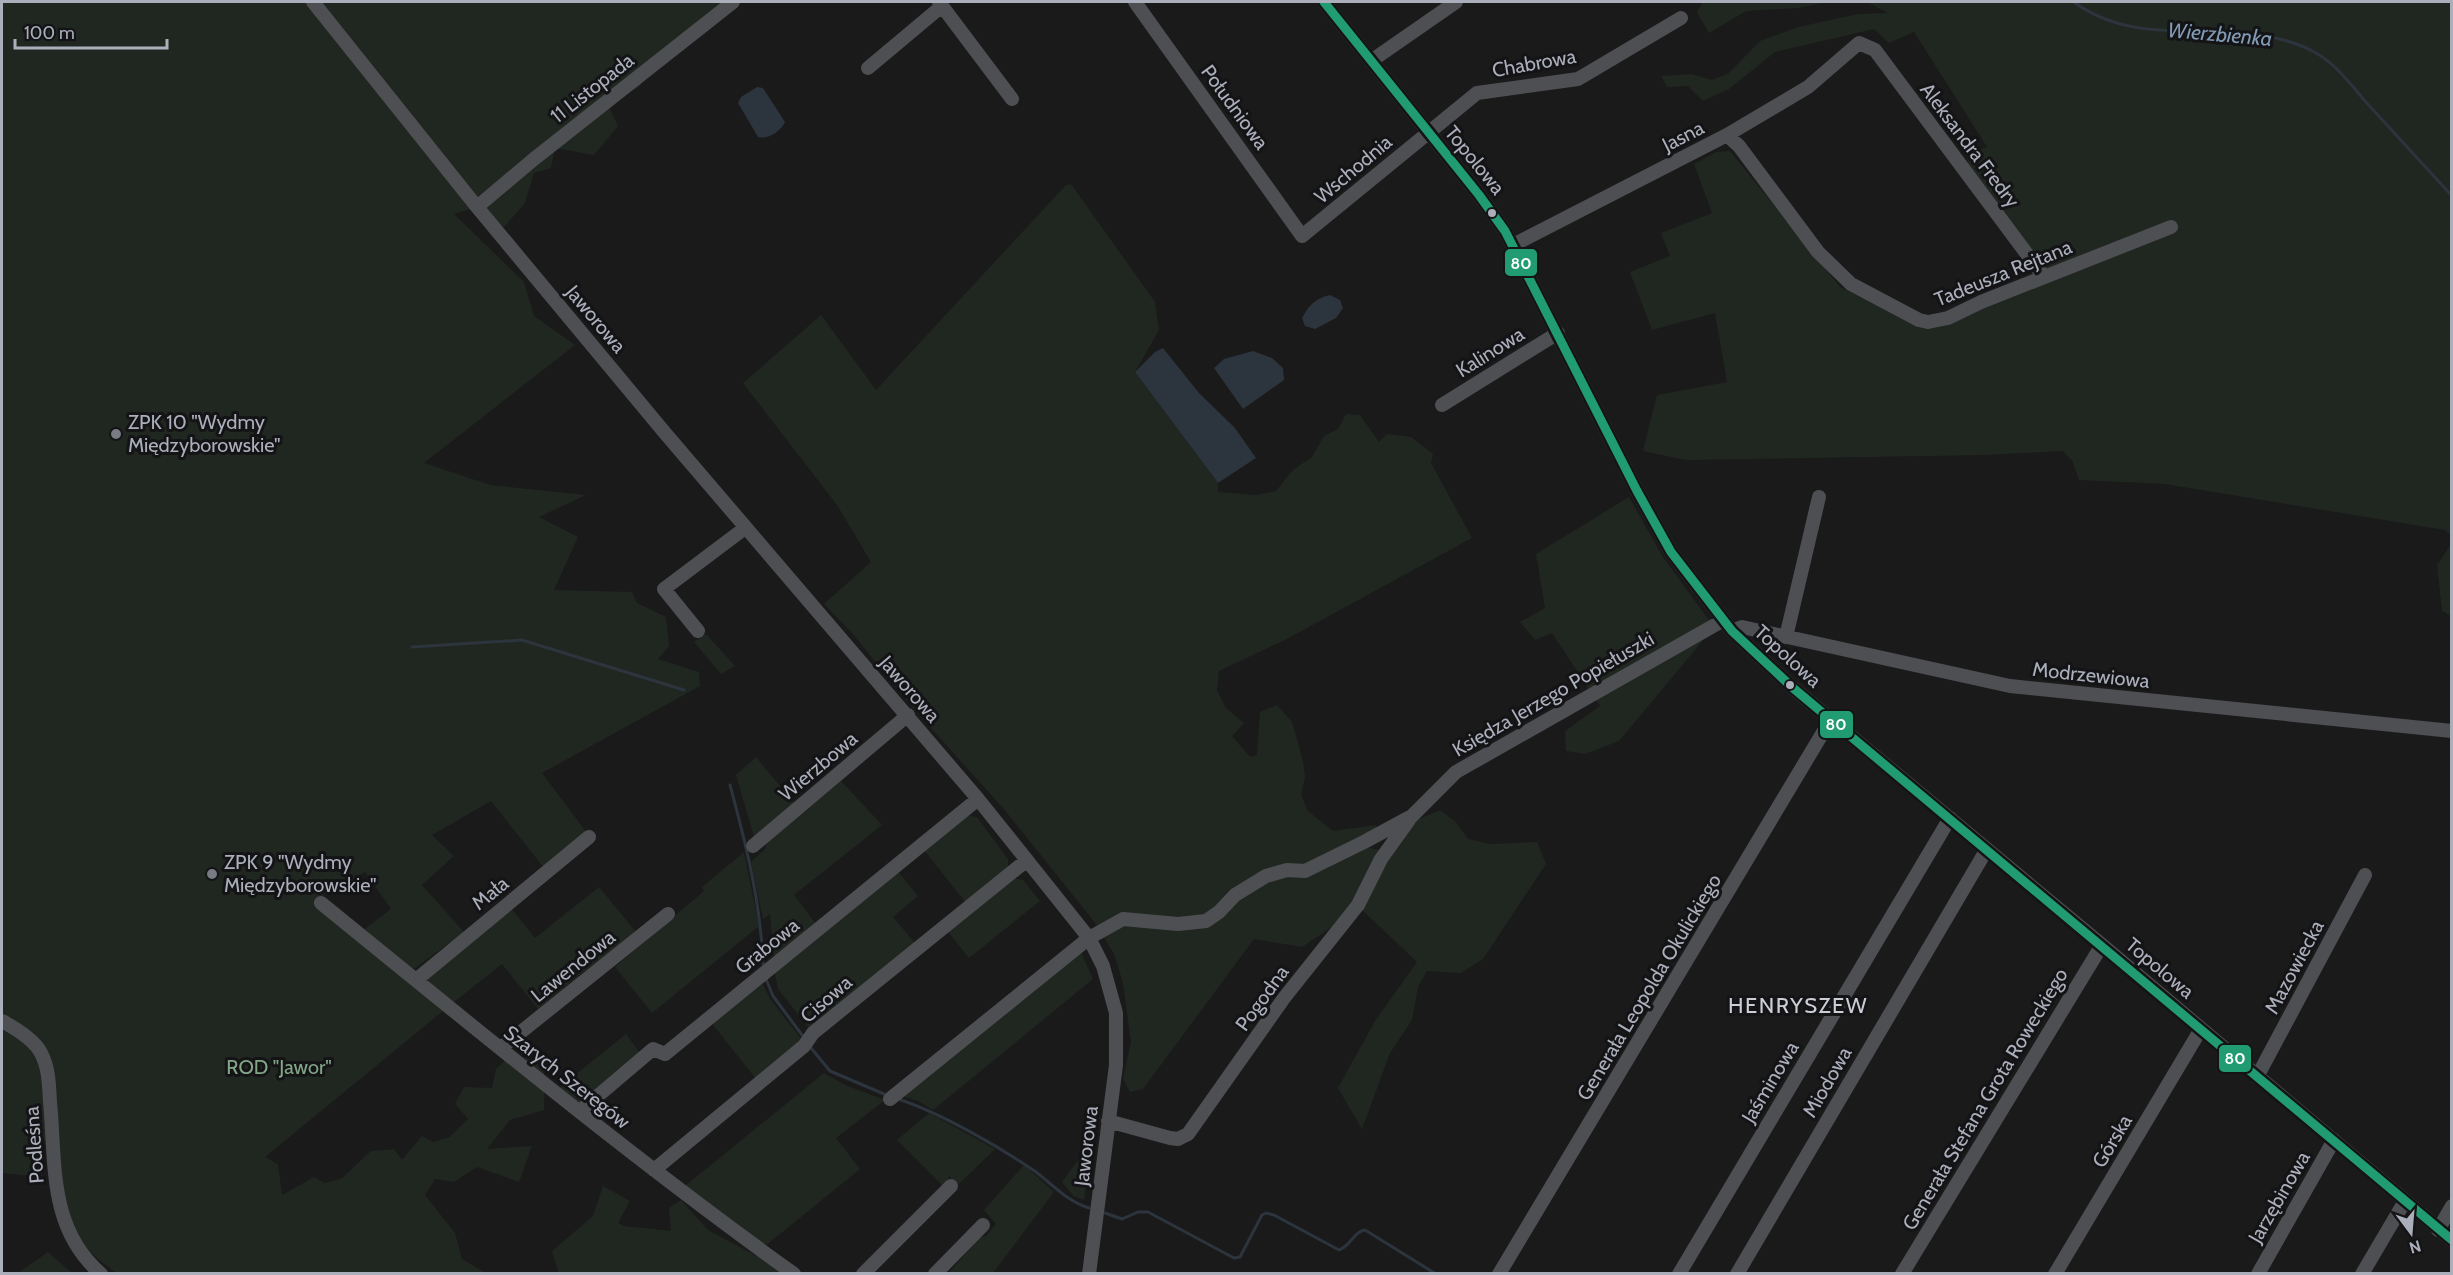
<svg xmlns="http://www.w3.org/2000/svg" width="2453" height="1275" font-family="Cabin,sans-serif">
  <rect width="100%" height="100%" fill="#1a1a1a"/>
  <path fill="#202721" d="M2,2H726L679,37L639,87L608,105L618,126L594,155L555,148L551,168L534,173L525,203L504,227L471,209L454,214L524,282L534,316L575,345L424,463L490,485L586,495L539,517L578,537L554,590L632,592L637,603L666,617L669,646L658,659L699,672L700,686L542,773L587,833L544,868L491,801L432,835L454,856L422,885L464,932L415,968H409L362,931L391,909L365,872L322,896L336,917L438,1003L443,1011L265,1157L278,1164L282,1195L314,1177L325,1183L342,1178L371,1151L394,1149L402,1160L422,1136L433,1142L450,1137L468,1119L455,1104L464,1087L492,1088L496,1069L510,1056L544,1060V1110L510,1120L487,1149L532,1146L519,1182L477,1167L454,1182L435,1179L425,1195L455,1233L462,1259L486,1273H117C109,1268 93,1256 88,1249C63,1216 61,1176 59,1136L42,1142V1177L2,1173Z
    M1703,2H1827L1798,8L1746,11L1709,33L1697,12Z
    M1867,2H2451V535L2445,530L2165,484L2079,480L2073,462L2063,451L1984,455L1686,460L1643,451L1657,395L1727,382L1715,313L1652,330L1630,272L1670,256L1661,233L1712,213L1694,164L1716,152L1730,151L1840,287L1920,326L2041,281L1970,177L1967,154L1987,147L1914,32L1889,43L1874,29L1775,52L1729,89L1703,101L1688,86L1667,87L1661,76L1692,74L1712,80L1729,73L1760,41L1798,27L1858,14L1888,13Z
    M1071,184L1155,302L1159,330L1135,372L1218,483V492L1256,495L1276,491L1293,470L1312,457L1324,436L1338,429L1346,414L1360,415L1379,442L1387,434L1411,437L1433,454L1431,463L1472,538L1287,639L1219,671L1217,690L1226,708L1244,723L1232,736L1250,757L1257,755L1260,712L1277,705L1292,722L1303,761L1305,777L1301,795L1308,811L1333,831L1376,825L1378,830L1363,847L1386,851L1417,820L1440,810L1456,822L1468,839L1491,844L1537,842L1546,864L1483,959L1461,973L1427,971L1418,987L1412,1020L1390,1053L1362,1129L1338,1088L1375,1021L1417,962L1360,908L1302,947L1254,939L1143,1089L1130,1092L1123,1078L1131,1042L1123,983L1114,954L1096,924L1003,808L911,706L853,634L824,604L871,562L837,505L743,383L821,315L876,390L1066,185Z
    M1629,497L1663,557L1714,627L1619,741L1585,754L1566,751L1565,731L1600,706L1552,633L1535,640L1520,622L1545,608L1536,554Z
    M2451,544L2452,616H2451L2442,611L2437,565Z
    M706,634L735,666L721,674L694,642Z
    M756,757L794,803L754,837L736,775Z
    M841,781L882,825L794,895L816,924L774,958L770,914L763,919L751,862L765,849L768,841Z
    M965,815L977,817L1008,859V869L967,904L923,849Z
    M744,852L759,926L652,1013L615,967L704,891L702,887Z
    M897,870L918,896L893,917L916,944L812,1027H808L778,989L774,969Z
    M1012,878L1023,880L1040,901L969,958L947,931Z
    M599,887L637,933L582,973L538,1009L502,964L454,1002L424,980L511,908L535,938Z
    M1081,952L1093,979L933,1110L918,1101L901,1096Z
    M761,980L770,999L803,1041L756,1079L710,1021Z
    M626,1034L640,1053L581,1105L559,1088Z
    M824,1073L845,1085L885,1100L836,1138L860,1169L764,1247L685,1186Z
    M929,1113L995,1149L958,1185L949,1176L945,1188L897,1140Z
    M1092,1142L1084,1200L1073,1196L1062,1182Z
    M1024,1165L1054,1192L993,1273L948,1274L980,1237L986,1236L996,1224L984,1210Z
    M603,1186L630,1201L618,1223L624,1226L671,1231L669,1208L681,1200L708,1230L764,1260L783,1273H559L552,1251L593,1216Z
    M48,1252L72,1273H18Z"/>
  <path fill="#2c343d" d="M757,87L763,88L785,122C781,131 768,140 758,137L738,103L741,97Z
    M1330,295L1340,300L1343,308L1336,318L1315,329L1305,326L1302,318C1309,305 1316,298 1330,295Z
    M1163,348L1199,393L1235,428L1256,458L1218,483L1135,372L1155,352Z
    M1253,351L1272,358L1283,368L1284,380L1243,409L1214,368L1224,359Z"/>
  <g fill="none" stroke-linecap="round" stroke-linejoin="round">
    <path stroke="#2c343d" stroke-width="3" d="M2074,2C2145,55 2242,11 2316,53C2336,64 2351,85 2365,101C2394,133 2423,164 2452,196
      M412,647L522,640L684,690
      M730,785C746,844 761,904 763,964
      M766,979L773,996L802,1035
      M811,1048L830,1071L884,1094
      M901,1100C942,1114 1000,1147 1036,1172C1053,1185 1068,1202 1089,1208
      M1105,1213L1122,1219L1138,1212H1148L1234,1258L1240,1257L1262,1215L1266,1213L1274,1215L1339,1250C1351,1246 1353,1232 1365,1230L1436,1274"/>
    <path stroke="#4e4f53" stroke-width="14" d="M313,2L477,207L665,433L978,799L1089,938L1103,966L1116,1013V1065L1089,1274
      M939,2L1012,99
      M1135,2L1302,236L1477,93L1578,79L1681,18
      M1324,2L1479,195L1505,231L1637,491L1671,552L1732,631L1793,688L2102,945L2452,1240
      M1371,61L1456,2
      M868,68L942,6
      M1727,135L1739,146L1818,252L1851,284L1919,320L1928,322L1948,318L1981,302L2171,227
      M477,207L534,159L733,2
      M1513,245L1727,135L1808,87L1859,43L1875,50L2044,277
      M1442,405L1558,333
      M698,631L664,589L745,528
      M1732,631L1742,627L2010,686L2452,731
      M1786,637L1819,497
      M753,846L908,715
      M321,903C476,1029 631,1157 794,1274
      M416,980L589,837
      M2,1021C15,1028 34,1039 41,1053C49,1068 49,1085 50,1102C56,1164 48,1228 101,1274
      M501,1048L668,914
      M2257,1077L2365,875
      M890,1099L1089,938L1123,919L1178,924L1206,921L1219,912L1235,895L1266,876L1287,870L1305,871L1364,842L1412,816L1456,772L1722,621
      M580,1111L653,1049L665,1054L978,799
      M1108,1121L1170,1138L1178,1139L1188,1134L1284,998L1358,905L1381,859L1409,820
      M654,1170L804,1046L813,1033L1027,860
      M2438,1230L2452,1206
      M863,1274L951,1186
      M935,1274L983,1225
      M1499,1274L1831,719
      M1679,1274L1950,818
      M1737,1274L1987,849
      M1902,1274L2102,945
      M2055,1274L2201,1029
      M2258,1274L2334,1140
      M2362,1274L2405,1201"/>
    <g stroke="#141416" stroke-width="14">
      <path id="bus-1" d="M1324,2L1479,195L1505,231L1637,491L1671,552L1732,631L1793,688L2452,1240"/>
    </g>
    <use href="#bus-1" stroke="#219c72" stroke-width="9"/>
  </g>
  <g fill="#abafbb" stroke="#141416" stroke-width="2">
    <circle cx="1492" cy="213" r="5"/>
    <circle cx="1790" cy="685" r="5"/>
  </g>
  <g fill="#787b83" stroke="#141416" stroke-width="2">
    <circle cx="116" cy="434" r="6"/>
    <circle cx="212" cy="874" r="6"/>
  </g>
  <g text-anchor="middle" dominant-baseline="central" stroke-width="6" stroke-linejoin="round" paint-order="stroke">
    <g font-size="20" fill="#abafbb" stroke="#141416">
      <text transform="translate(1534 63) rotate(-10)">Chabrowa</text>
      <text transform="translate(592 88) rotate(-38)">11 Listopada</text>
      <text transform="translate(1235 107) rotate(54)">Południowa</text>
      <text transform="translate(1683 136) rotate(-27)">Jasna</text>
      <text transform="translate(1970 145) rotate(53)">Aleksandra Fredry</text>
      <text transform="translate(1475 160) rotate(51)">Topolowa</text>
      <text transform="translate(1353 169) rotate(-40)">Wschodnia</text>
      <text transform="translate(2003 273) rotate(-22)">Tadeusza Rejtana</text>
      <text transform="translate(596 319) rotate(50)">Jaworowa</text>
      <text transform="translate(1490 352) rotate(-32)">Kalinowa</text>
      <text transform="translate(1788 656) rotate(42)">Topolowa</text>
      <text transform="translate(2091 675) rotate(6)">Modrzewiowa</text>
      <text transform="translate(910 689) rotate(49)">Jaworowa</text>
      <text transform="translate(1553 694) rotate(-30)">Księdza Jerzego Popiełuszki</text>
      <text transform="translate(818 766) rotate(-40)">Wierzbowa</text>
      <text transform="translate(490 893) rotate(-39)">Mała</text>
      <text transform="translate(767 946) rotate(-39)">Grabowa</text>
      <text transform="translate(573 966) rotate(-39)">Lawendowa</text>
      <text transform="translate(2294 967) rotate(-62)">Mazowiecka</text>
      <text transform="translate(2160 968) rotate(40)">Topolowa</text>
      <text transform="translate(1649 987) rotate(-59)">Generała Leopolda Okulickiego</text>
      <text transform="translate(1262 998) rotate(-54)">Pogodna</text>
      <text transform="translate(826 999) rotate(-41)">Cisowa</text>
      <text transform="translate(567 1077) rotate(38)">Szarych Szeregów</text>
      <text transform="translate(1770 1082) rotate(-59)">Jaśminowa</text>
      <text transform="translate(1827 1082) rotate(-60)">Miodowa</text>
      <text transform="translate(1985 1099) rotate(-59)">Generała Stefana Grota Roweckiego</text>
      <text transform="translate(2112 1141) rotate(-59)">Górska</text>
      <text transform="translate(34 1145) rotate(-94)">Podleśna</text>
      <text transform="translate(1086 1146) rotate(-83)">Jaworowa</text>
      <text transform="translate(2279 1197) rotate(-60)">Jarzębinowa</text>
    </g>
    <g font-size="20" fill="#abafbb" stroke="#141416" text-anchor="start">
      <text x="128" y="422">ZPK 10 "Wydmy<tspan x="128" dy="23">Międzyborowskie"</tspan></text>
      <text x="224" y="862">ZPK 9 "Wydmy<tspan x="224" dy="23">Międzyborowskie"</tspan></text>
    </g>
    <g font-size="20" fill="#82a686" stroke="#141416">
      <text x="279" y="1067">ROD "Jawor"</text>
    </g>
    <g font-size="21" font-style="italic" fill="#829bb6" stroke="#141416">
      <text transform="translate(2220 34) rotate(5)">Wierzbienka</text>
    </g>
    <g font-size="22" letter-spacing="1.5" fill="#ccced7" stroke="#141416">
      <text x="1798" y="1005">HENRYSZEW</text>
    </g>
  </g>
  <g stroke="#141416" stroke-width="2">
    <rect x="1504" y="248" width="34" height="29" rx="6" fill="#219c72"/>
    <rect x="1819" y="710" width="35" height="29" rx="6" fill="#219c72"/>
    <rect x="2218" y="1044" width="34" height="29" rx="6" fill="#219c72"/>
  </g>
  <g font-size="16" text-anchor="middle" font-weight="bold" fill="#fff">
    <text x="1521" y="269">80</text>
    <text x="1836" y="730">80</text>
    <text x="2235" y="1064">80</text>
  </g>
  <rect width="2453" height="1275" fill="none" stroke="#abafbb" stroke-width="6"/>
  <g transform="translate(2411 1233) rotate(164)" stroke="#141416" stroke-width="4.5" paint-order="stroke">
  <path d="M0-4.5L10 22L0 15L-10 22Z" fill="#abafbb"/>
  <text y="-9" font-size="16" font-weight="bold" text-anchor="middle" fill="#abafbb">N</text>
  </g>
  <path d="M15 39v9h152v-9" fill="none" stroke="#abafbb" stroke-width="3"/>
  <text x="24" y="39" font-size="18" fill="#abafbb" stroke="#141416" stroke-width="4.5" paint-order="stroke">100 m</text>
</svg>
